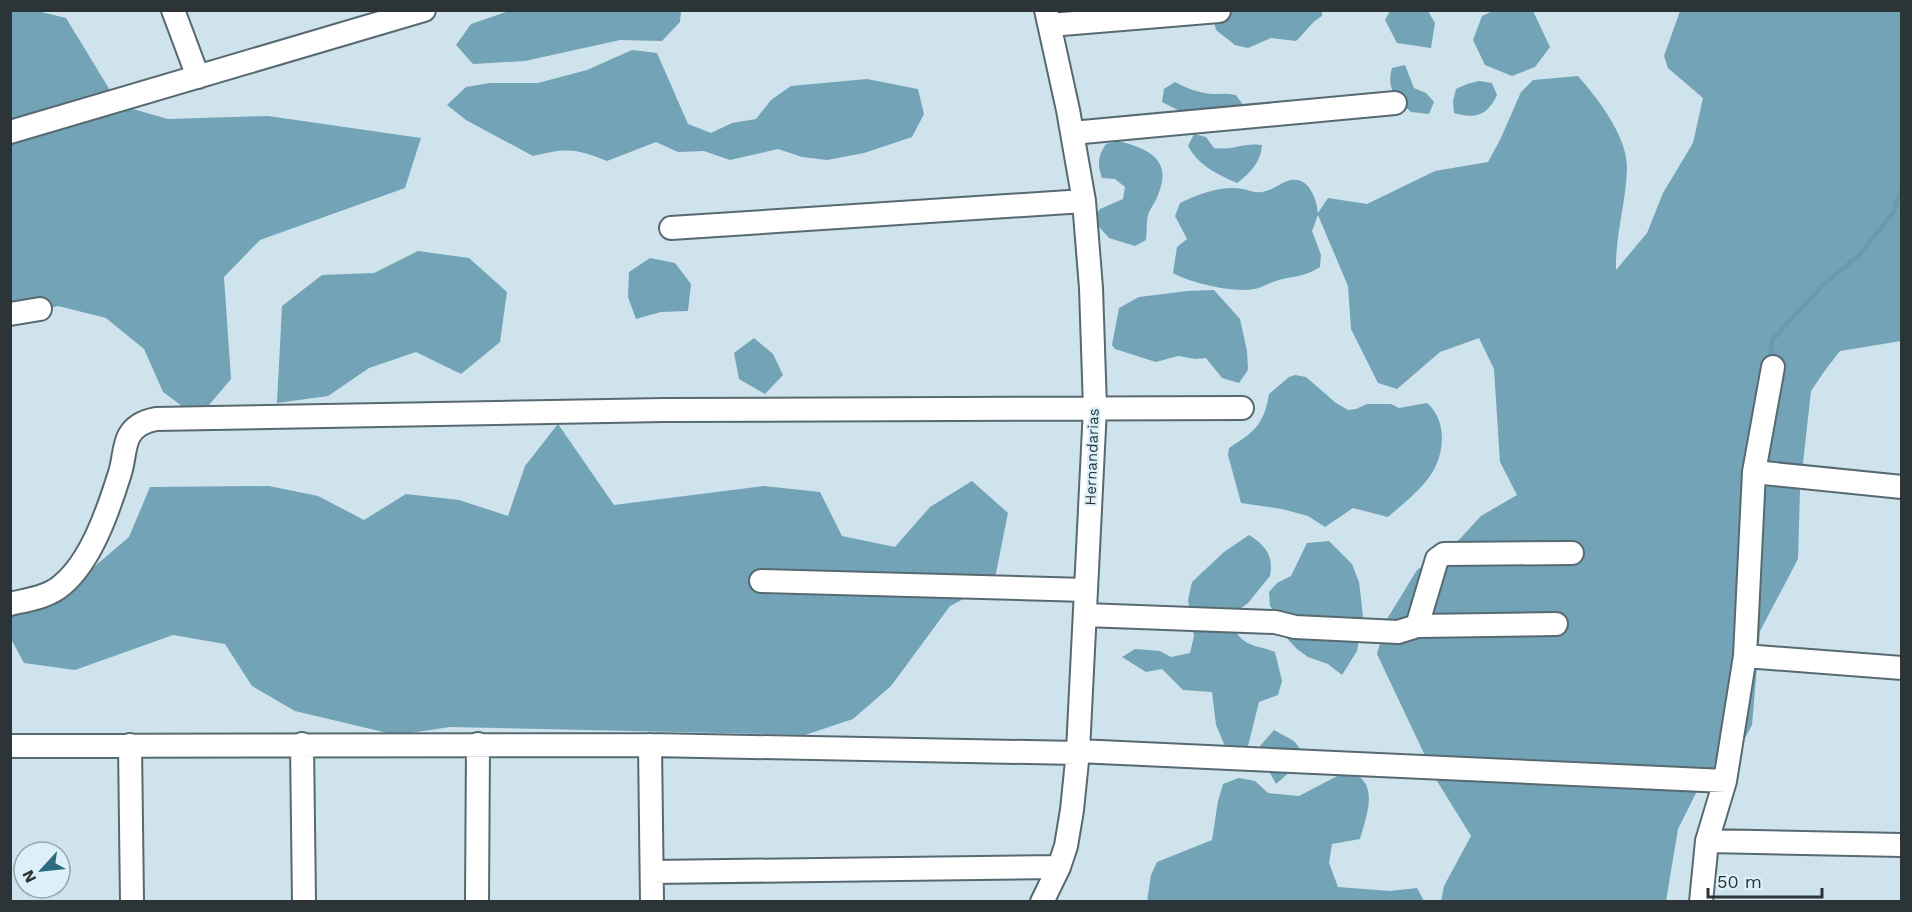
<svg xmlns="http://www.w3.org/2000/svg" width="1912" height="912" font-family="'Work Sans',sans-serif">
  <rect width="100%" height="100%" fill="#cfe3ec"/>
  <path fill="#72a3b7" d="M1495,10L1533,11L1550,47L1535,67L1512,76L1485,65L1473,40L1482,16Z
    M10,11H37L66,18L119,105L168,119L268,116L421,138L405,188L260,240L224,277L231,379L198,418L163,392L144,349L106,318L58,306L11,317Z
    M509,11V10L681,11L680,22L662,41L620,40L525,61L473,64L456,45L471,24Z
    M1218,11H1322V16C1311,22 1305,33 1296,41L1271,38L1248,48L1235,45L1216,30L1213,18Z
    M1390,11H1428L1435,23L1431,48L1397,43L1385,20Z
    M1680,11H1901V341L1840,351L1826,369L1811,391L1800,490L1798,559L1760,631L1752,725L1740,747L1700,785L1678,829L1666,901H1441L1444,886L1471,836L1437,781L1377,654L1387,619L1417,570L1456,543L1481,516L1517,495L1500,462L1494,369L1479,338L1440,352L1397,389L1378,383L1351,329L1348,286L1318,215L1312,231L1321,255L1320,267C1305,277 1292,276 1276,281C1268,283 1262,288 1254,289C1233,293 1191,283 1173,273L1177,247L1187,239L1175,216L1180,203C1198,194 1223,185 1243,189C1252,191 1257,194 1266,191C1278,188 1287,176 1301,181C1312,186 1317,202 1318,213L1328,198L1367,204L1435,171L1488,162L1500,140L1521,92L1533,80L1578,76C1598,99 1628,137 1627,169C1626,202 1615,237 1616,270L1647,233L1663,193L1693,143L1703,98L1668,68L1664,56Z
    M632,50L657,53L688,124L711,133L732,123L756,119L771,100L791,86L867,79L918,89L924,114L912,137L864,153L827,160L802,157L778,149L730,160L704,151L678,152L656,142L607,161C575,148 566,148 533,156L466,120L447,105L466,87L490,83H538L587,70Z
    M1405,65L1414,88L1426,93L1434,102L1429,114L1411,112C1396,97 1386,91 1392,68Z
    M1479,81L1492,83L1497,95C1487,116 1476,119 1454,113L1453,101L1456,89L1467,84Z
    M1175,82C1186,88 1199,93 1212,94C1220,94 1227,93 1236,95L1243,105L1246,117L1186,114L1162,102L1164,89Z
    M1194,134L1206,137L1214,148C1232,151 1244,142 1262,145C1261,161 1251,173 1237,183C1217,174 1199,166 1188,146Z
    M1119,141C1148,149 1173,159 1158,195C1156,201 1152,206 1149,212C1146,220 1147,231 1146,240L1135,246L1109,238L1093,220L1100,209L1123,199L1125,187L1115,179L1102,178C1097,164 1098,156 1106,144Z
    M418,251L469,258L507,292L500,342L461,374L416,352L369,368L328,396L277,403L282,306L322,275L374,273Z
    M650,258L675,263L691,284L688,311L661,312L636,319L628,297L629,272Z
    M1214,290L1240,319L1247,351L1248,370L1239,383L1222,378L1206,358L1196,359L1178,356L1156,362L1115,349L1112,345L1119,308L1139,297L1187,291Z
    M754,338L773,354L783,375L765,394L739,379L734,353Z
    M1295,375L1306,377L1336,403L1348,410L1356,409L1367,404H1391L1399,408L1427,403C1447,420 1445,452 1432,473C1421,490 1403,504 1388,517L1353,508L1325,527L1308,516L1282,509L1241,503L1228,455L1229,448C1254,432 1264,425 1269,394L1289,377Z
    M558,424L614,505L764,486L820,492L842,536L895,547L930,507L972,481L1008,513L994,583L950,606L891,686L853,719L805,735L450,727L396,735L295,711L252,686L225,644L173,635L75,670L24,663L11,639L10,604L88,572L129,537L150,487L269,486L318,496L364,520L406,494L459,500L508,516L525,466Z
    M1249,535C1265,545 1274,556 1270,576L1248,603L1233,614L1231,624C1245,649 1252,643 1275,652L1282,681L1278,695L1259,702L1246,754L1228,753L1216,725L1212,692L1183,690L1162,669L1146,672L1122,657L1135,649L1160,651L1171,657L1190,653L1194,636L1188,600L1192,582L1224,552Z
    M1329,541L1352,564L1359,582L1363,616L1357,651L1342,675L1328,664L1308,657L1297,649L1282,633L1276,614L1270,606L1269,592L1277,583L1291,576L1307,543Z
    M1274,730L1294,741L1305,755L1292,770L1276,784L1264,762L1260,746Z
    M1347,771C1381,780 1367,814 1360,839L1332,844L1329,863L1338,887L1390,891L1417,888L1424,901L1147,902L1151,875L1157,862L1212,840L1218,801L1223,784L1239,778L1255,781L1268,793L1299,796Z"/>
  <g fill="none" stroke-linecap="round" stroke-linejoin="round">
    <path stroke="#699aae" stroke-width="4.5" d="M1770,360L1772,340L1824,284L1858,256L1894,212L1902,187"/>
    <g stroke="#576971" stroke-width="26">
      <path id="minor" d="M173,10L198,77
        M1050,25L1219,11
        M10,132L424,10
        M1072,133L1395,103
        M671,228L1084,201
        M10,314L40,309
        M1754,472L1902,487
        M761,581L1086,590
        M10,604C27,600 49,597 62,585C91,561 108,511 119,476C124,463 123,448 129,436C135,425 145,421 156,419L664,410L1242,408
        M1085,615L1275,622L1295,627L1398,632L1417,626L1556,624
        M1417,626L1437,559L1444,554L1572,553
        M1745,656L1902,668
        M302,744L304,902
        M130,745L132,902
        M650,745L652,902
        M10,746L650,745L1078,753
        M1078,751L1725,781
        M1707,841L1902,845
        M652,872L1059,867
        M477,902L478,744
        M1042,902L1059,867L1066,846L1072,810L1078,751L1095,408L1091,288L1084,201L1068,110L1046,10
        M1701,902L1707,841L1725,781L1745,656L1754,472L1773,367"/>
    </g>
    <use href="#minor" stroke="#fff" stroke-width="22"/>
  </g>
  <g text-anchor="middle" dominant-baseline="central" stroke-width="4.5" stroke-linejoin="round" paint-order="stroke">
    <g font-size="15" fill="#2c3438" stroke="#dcf0f9">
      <text transform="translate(1092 457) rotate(-88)">Hernandarias</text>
    </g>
  </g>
  <rect width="1912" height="912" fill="none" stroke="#2c3438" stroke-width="24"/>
  <g transform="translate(42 870) rotate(243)"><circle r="28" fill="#dcf0f9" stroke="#96a5ac" stroke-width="1.5"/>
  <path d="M0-4.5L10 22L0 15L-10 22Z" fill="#2e6b81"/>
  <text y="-9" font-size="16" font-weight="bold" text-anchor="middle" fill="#2c3438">N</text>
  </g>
  <path d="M1708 888v9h114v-9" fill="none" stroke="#2c3438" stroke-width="3"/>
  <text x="1717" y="888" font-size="18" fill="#2c3438" stroke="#dcf0f9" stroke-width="4.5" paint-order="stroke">50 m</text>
</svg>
